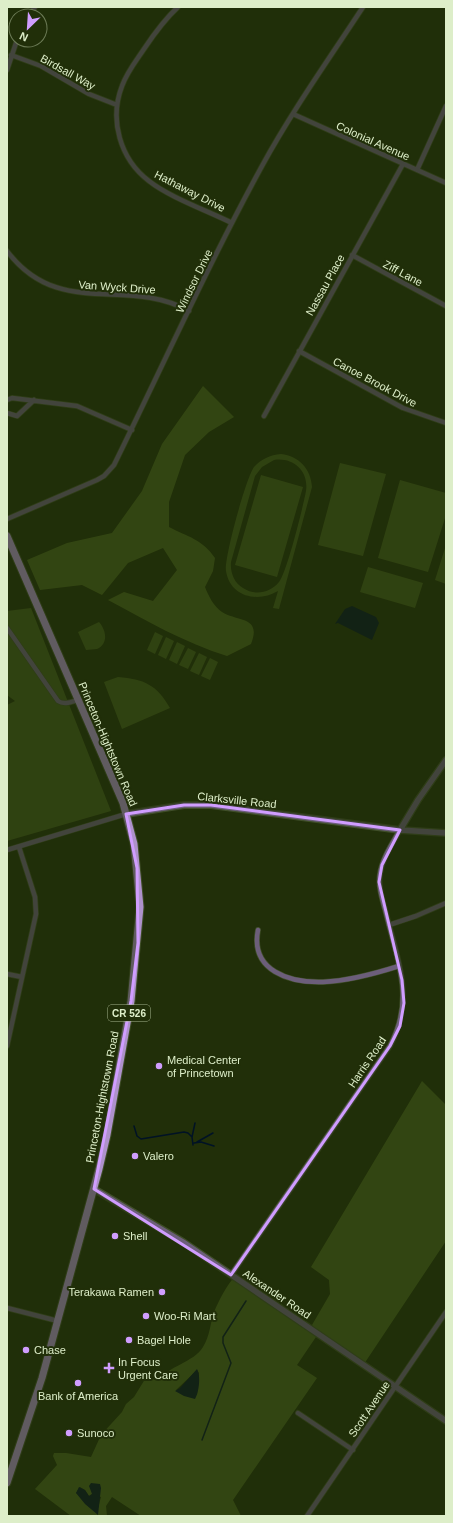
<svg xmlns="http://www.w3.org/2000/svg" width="453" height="1523" font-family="Helvetica,sans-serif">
  <rect width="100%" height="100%" fill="#212f09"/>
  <path fill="#42591c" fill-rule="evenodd" d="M281,454C299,456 311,469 312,487L279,609L273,608L278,591C258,603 230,597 226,571C224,558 246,478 254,467C261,459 270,455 281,454ZM274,460C293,457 309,471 306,491C303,507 287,572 279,582C270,593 255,596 243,588C234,583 230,572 231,562L255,476L262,467Z
    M340,463L386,474L363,556L318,545Z
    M261,475L303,487L277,577L235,565Z
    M400,480L446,493V515L428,572L378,558Z
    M446,545V584L435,580Z
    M368,567L423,583L415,608L360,592Z
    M31,608L111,811L7,841V705L15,701L7,695V611Z
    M99,622C106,630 109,643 97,649L86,650L78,632Z
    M155,632L163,636L155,654L147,650Z
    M166,637L174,641L166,659L158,655Z
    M177,642L185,646L177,664L169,660Z
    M188,648L196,652L188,669L179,665Z
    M199,653L207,657L199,675L190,671Z
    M210,658L218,662L210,680L201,676Z
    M118,677C144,679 157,685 170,708L122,729L104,682Z"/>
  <path fill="#48611e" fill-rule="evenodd" d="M203,386L234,417L209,432L185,455L169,502V527C188,537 202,539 215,558L213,571L205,587C208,595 214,607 222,612C238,622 262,616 251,644L227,656C185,643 145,620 108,600L124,592L153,601L177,570L163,548L128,563L102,595L82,585L40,590L27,560L67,543L112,533L142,491L162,444Z
    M422,1081L446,1105V1241L364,1364L317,1332L312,1325L330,1294L329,1280L311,1267Z
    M234,1277L318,1334L297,1365L317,1378L233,1500L241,1516H141L112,1497L106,1506L107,1516H71L35,1489L57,1465L53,1456L54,1453H66L91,1457L101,1435L122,1412L126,1404L134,1397L147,1376L155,1380L161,1378C168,1367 194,1362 203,1347C210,1336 210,1324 214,1312C219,1300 226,1287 234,1277ZM197,1370L199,1373L197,1395L176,1390ZM80,1487L85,1490L89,1496L92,1494L101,1497L98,1508L76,1493Z"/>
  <path fill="#001225" d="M352,606L376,617L379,623L372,640L338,623L335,624L345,609Z
    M197,1369C201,1376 199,1392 195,1399L184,1396L175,1391L180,1388Z
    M91,1483L100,1484L101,1488L98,1515L85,1504L76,1493L79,1487L85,1490L89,1496L92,1494L89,1486Z"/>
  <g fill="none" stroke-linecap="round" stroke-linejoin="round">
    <path stroke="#001225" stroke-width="1.5" d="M134,1126L137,1136L141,1139L184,1132L188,1133L192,1137
      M197,1142L213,1133
      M194,1143L201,1142L214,1146
      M193,1145L192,1137L195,1123
      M202,1440L231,1363L223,1343V1337L246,1301"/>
    <g stroke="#3f4e28" stroke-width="6">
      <path id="minor" d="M178,7C165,19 154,34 144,49C136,61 127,72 122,86C109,120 120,159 149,181C169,197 208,211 232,223
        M29,16L35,7
        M11,55L41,66L89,94L117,105
        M7,70L17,40
        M293,114L446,183
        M417,170L446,106
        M7,251C59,320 127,276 189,311
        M352,255L446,306
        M299,351L403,408L446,423
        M7,400L12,398L77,406L132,430
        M7,413L17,416L34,400
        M264,416L403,164
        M7,519L97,480L104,476L114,465C163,365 209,263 262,166C292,111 329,59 363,7
        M7,628L58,701C64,705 71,702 78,700
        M7,850L126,814
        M389,925L416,916L446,903
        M258,930C250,971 290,983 323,982C346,981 377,973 399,966
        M7,974L22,977
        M7,1046L36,914L35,897L19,847
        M231,1275L390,1046C415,999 398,962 386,913C383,901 378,888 380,874C382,859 392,844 400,830
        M7,1308L58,1321
        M298,1413L353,1450
        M307,1516L446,1312"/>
    </g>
    <g stroke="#3f4e28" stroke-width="8">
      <path id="tertiary" d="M126,814L184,805H211L400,830L446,833
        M400,830L418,800L446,760
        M94,1189L183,1242L446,1421"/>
    </g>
    <g stroke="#3f4e28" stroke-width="9">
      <path id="primary" d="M7,536L123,803L134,844L140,907L131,1001L107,1135L99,1169L42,1378L7,1483"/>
    </g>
    <use href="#minor" stroke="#6c5e7a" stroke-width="4.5"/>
    <use href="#tertiary" stroke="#6c5e7a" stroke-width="5.5"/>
    <use href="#primary" stroke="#ae91cb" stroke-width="7"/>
  </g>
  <path d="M0 0H453V1523H0ZM184,805H211L400,830L382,865L379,882L402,980L404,1003L400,1026L390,1046L231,1275L94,1189L131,1001L138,943L137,868L126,814Z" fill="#212f09" fill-opacity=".55" fill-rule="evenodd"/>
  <path fill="none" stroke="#d09dff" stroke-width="3" stroke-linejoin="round" d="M184,805H211L400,830L382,865L379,882L402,980L404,1003L400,1026L390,1046L231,1275L94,1189L131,1001L138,943L137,868L126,814Z"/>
  <g fill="#d09dff" stroke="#212f09" stroke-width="1.5">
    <circle cx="159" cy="1066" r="4"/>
    <circle cx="135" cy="1156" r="4"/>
    <circle cx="115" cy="1236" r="4"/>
    <circle cx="162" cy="1292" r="4"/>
    <circle cx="146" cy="1316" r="4"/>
    <circle cx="129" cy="1340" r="4"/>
    <circle cx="26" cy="1350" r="4"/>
    <path d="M107 1362h4v4h4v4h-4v4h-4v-4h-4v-4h4z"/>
    <circle cx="78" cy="1383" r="4"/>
    <circle cx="69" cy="1433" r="4"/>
  </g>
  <g text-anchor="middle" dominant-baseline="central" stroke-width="4" stroke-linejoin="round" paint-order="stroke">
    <rect fill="#212f09" stroke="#a5b58f" stroke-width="1" x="108" y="1005" width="42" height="16" rx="3"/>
    <g font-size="10" font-weight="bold" fill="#ddeec9">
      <text x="129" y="1013">CR 526</text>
    </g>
    <g font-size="11" fill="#ddeec9" stroke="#212f09">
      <text transform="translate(68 72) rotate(29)">Birdsall Way</text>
      <text transform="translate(373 141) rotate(24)">Colonial Avenue</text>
      <text transform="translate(190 191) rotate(27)">Hathaway Drive</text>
      <text transform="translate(403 273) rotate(28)">Ziff Lane</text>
      <text transform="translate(194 281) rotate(-64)">Windsor Drive</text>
      <text transform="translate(325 285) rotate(-61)">Nassau Place</text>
      <text transform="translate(117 287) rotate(4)">Van Wyck Drive</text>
      <text transform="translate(375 382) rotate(28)">Canoe Brook Drive</text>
      <text transform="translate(108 744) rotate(67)">Princeton-Hightstown Road</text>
      <text transform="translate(237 800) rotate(6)">Clarksville Road</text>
      <text transform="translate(367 1062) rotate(-56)">Harris Road</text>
      <text transform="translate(102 1097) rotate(-79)">Princeton-Hightstown Road</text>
      <text transform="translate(277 1294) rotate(34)">Alexander Road</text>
      <text transform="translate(369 1409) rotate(-56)">Scott Avenue</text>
    </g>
    <g font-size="11" fill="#ddeec9" stroke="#212f09" text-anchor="start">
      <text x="167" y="1060">Medical Center<tspan x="167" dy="13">of Princetown</tspan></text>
      <text x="143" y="1156">Valero</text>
      <text x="123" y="1236">Shell</text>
      <text x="154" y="1292" text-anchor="end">Terakawa Ramen</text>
      <text x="154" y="1316">Woo-Ri Mart</text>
      <text x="137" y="1340">Bagel Hole</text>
      <text x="34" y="1350">Chase</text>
      <text x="118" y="1362">In Focus<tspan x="118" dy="13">Urgent Care</tspan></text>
      <text x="78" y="1396" text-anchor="middle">Bank of America</text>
      <text x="77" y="1433">Sunoco</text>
    </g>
  </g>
  <rect width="453" height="1523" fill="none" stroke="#ddeec9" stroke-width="16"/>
  <g transform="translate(28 28) rotate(205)"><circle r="19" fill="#212f09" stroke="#6c7b56"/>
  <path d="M0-3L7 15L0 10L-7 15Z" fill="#d09dff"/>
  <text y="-6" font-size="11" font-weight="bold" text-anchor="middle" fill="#ddeec9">N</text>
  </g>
</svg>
